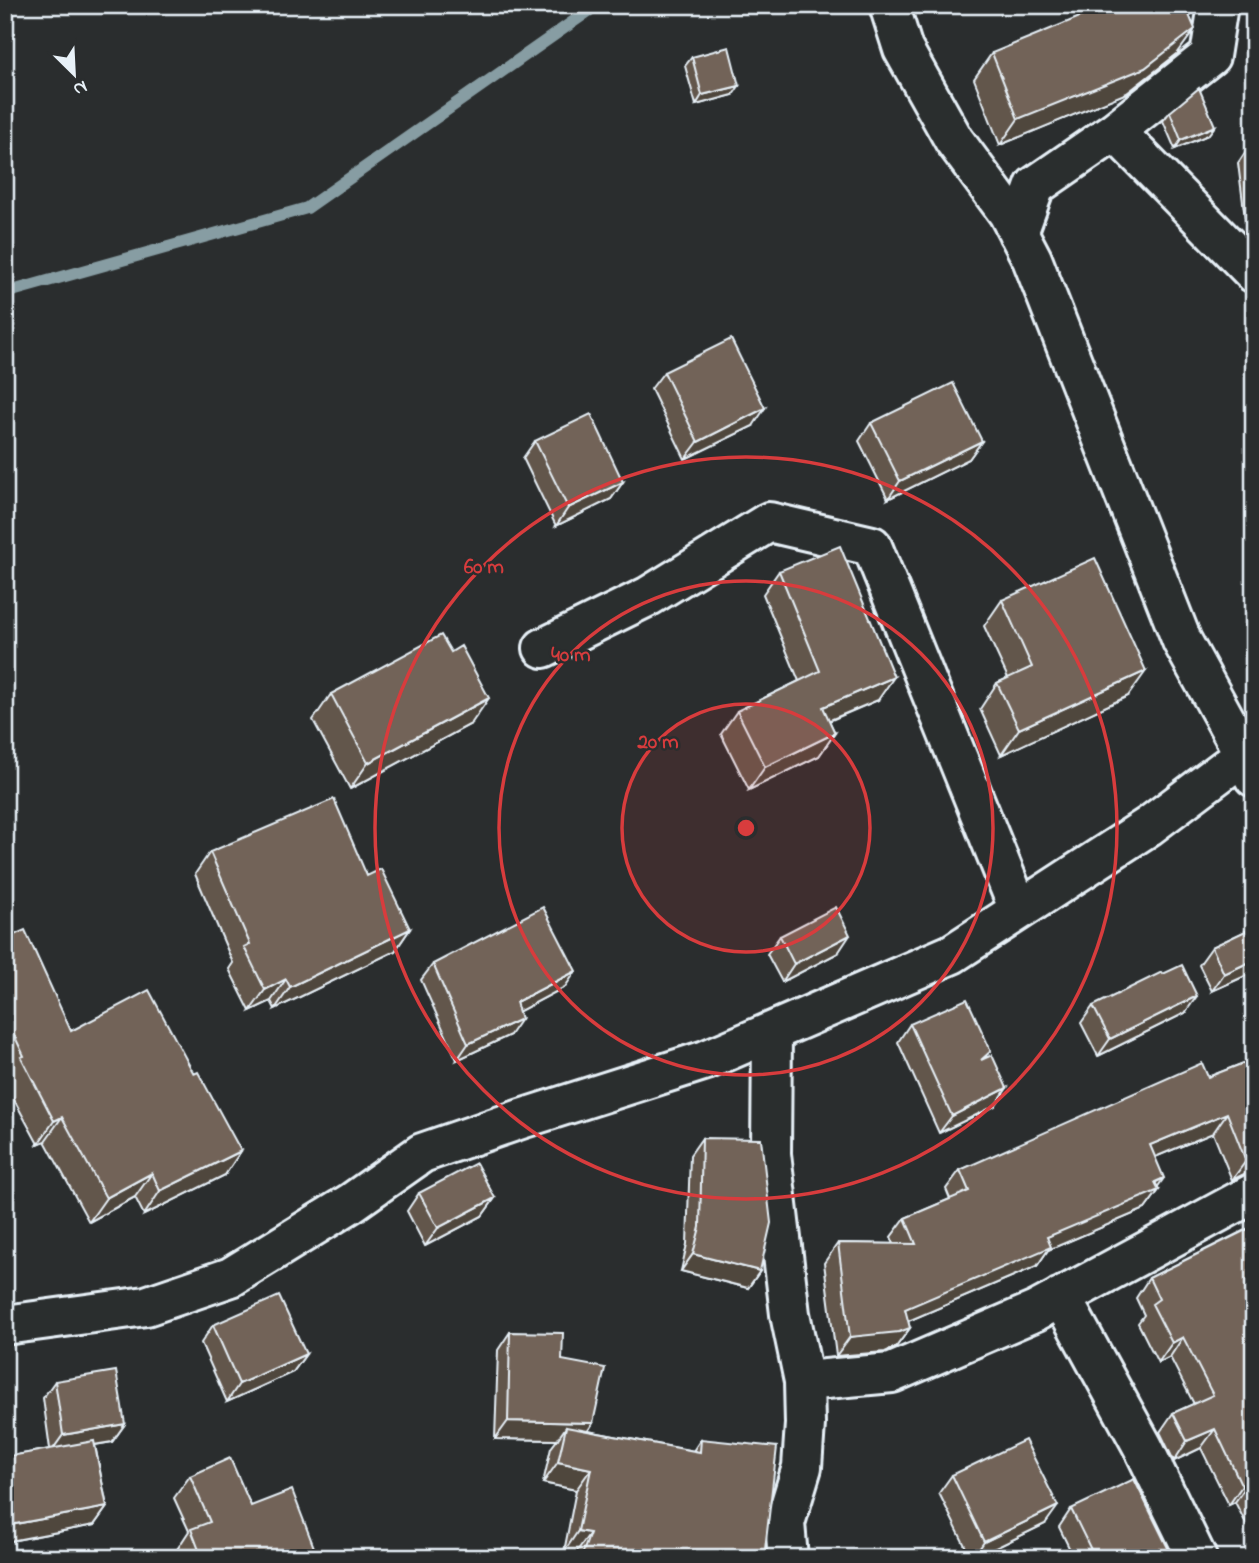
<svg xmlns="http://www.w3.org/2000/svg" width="1259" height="1563" font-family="'Indie Flower',sans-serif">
  <rect width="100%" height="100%" fill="#2a2d2e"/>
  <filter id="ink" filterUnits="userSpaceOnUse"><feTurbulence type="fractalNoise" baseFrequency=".0143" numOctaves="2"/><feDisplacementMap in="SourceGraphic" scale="14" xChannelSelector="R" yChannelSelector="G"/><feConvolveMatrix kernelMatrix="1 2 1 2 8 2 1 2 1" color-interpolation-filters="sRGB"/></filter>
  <g filter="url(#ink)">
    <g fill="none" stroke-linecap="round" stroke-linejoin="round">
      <path stroke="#879da3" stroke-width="12" d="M5,293L307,208L597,5"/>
      <g stroke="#e8f1f8" stroke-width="44">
        <path id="minor" d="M889,5L903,49L954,140L1008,213L1032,259L1182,641L1244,754L1254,777
          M1115,131L1254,273
          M1018,233L1035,186L1115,131L1210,56L1218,5
          M543,648L649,596L769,522L872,546L1019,910
          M772,1032L771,1154L790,1314L804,1381L805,1424L802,1467L785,1523L788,1558
          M1061,1297L1143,1447L1197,1558
          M5,1325L146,1306L231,1277L351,1203L422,1153L521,1119L706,1060L952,954L1149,826L1254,747
          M804,1381L892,1373L1036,1311L1254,1193"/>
      </g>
      <use href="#minor" stroke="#2a2d2e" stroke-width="38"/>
    </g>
    <path fill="#62564c" stroke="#e8f1f8" stroke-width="2" d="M992,53L1177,54L1127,93L1000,145L974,79Z
      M692,57L733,95L696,105L685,66Z
      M1170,112L1215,126L1208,135L1175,149L1163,121Z
      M1254,144V241L1247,234L1238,163L1250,145Z
      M664,372L753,426L685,459L651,389Z
      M871,423L982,441L969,459L888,499L859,441Z
      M535,441L623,482L611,499L556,526L523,458Z
      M779,571L878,700L829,721L835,733L819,756L749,790L721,734L737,711L799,681L763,594Z
      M1002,600L1128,696L1001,755L980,709L997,683L1008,678L984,626Z
      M331,694L471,724L350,789L313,720Z
      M210,852L367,876L410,929L395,951L275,1009L271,1001L250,1011L229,969L233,963L195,874Z
      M1254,927V972L1212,991L1199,965L1212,947Z
      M780,936L838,953L782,982L767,954Z
      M5,939L71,1031L194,1074L241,1151L225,1175L144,1215L135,1197L89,1222L45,1141L38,1144L5,1083L6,1078L5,1075Z
      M433,964L565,987L519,1011L510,1035L457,1060L421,980Z
      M1093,1006L1185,1013L1098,1056L1081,1023Z
      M910,1024L986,1057L995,1106L939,1133L898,1042Z
      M1254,1059V1172L1244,1174L1232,1180L1213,1133L1155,1157L1158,1187L1159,1190L1145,1209L1048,1250L1037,1266L908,1321L910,1328L896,1347L885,1352L836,1356L824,1263L838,1243L894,1244L891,1237L905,1218L950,1199L946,1189L960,1170L1208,1077Z
      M702,1138L760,1271L748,1288L681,1271L687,1244L690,1155Z
      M419,1193L495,1198L482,1216L425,1246L407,1211Z
      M1254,1214V1539L1235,1502L1229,1505L1201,1448L1174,1461L1160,1432L1173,1413L1194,1404L1170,1357L1158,1363L1138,1323L1144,1315L1136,1298L1149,1278L1253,1226L1250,1220Z
      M213,1325L306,1354L293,1372L227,1402L201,1343Z
      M510,1332L562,1360L593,1423L588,1431L693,1451L701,1439L764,1558H574L575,1554L564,1552L576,1490L543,1483L551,1448L557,1440L495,1439L498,1350Z
      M55,1381L125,1424L112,1442L95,1445L107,1507L94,1525L5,1542V1457L50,1449L43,1398Z
      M952,1475L1045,1524L975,1558H971L939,1493Z
      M190,1476L251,1506L318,1558H178L176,1551L189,1531L174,1498Z
      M1071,1509L1173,1558H1074L1059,1527Z"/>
    <path fill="#50463e" stroke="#e8f1f8" stroke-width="2" d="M1195,29L1177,54L1127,93L1000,145L1018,119Z
      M739,86L733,95L696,105L702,95Z
      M1215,126L1208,135L1175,149L1181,140Z
      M765,408L753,426L685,459L698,442Z
      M982,441L969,459L888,499L900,481Z
      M623,482L611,499L556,526L568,508Z
      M1146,671L1128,696L1001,755L1019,729Z
      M894,677L878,700L806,730L823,707Z
      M489,698L471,724L350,789L368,763Z
      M835,733L819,756L749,790L765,767Z
      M410,929L395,951L275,1009L290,987Z
      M850,935L838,953L782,982L794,964Z
      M1254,960V972L1212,991L1224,974Z
      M576,971L565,987L505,1019L516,1002Z
      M286,979L271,1001L250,1011L265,990Z
      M1197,996L1185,1013L1098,1056L1110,1039Z
      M521,1019L510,1035L457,1060L468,1044Z
      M1007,1088L995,1106L939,1133L952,1116Z
      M1227,1113L1213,1133L1136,1165L1150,1145Z
      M62,1117L45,1141L38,1144L54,1121Z
      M241,1151L225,1175L144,1215L160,1191Z
      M1254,1156V1172L1244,1174L1232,1180L1246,1161Z
      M152,1173L135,1197L89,1222L106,1198Z
      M1164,1178L1154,1192L1159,1190L1145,1209L1048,1250L1037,1266L892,1328L905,1309Z
      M495,1198L482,1216L425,1246L438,1228Z
      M693,1254L760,1271L748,1288L681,1271Z
      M910,1328L896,1347L885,1352L836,1356L850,1337Z
      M1183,1337L1170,1357L1158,1363L1172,1343Z
      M306,1354L293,1372L227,1402L239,1384Z
      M508,1421L593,1423L581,1441L566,1427L557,1440L495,1439Z
      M125,1424L112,1442L51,1452L63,1435Z
      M1215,1429L1201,1448L1174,1461L1187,1441Z
      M558,1462L591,1469L576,1490L543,1483Z
      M1249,1482L1235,1502L1229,1505L1242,1486Z
      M1058,1506L1045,1524L975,1558H973L984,1542Z
      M107,1507L94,1525L5,1542V1533L10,1525Z
      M578,1531L590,1533L575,1554L564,1552Z"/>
    <path fill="#726458" stroke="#e8f1f8" stroke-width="2" d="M1109,5H1185L1195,29L1145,68L1018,119L992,53Z
      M729,47L739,86L702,95L692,57Z
      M1199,88L1215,126L1181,140L1170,112Z
      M1254,144V174L1250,145Z
      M731,339L765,408L698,442L664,372Z
      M953,383L982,441L900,481L871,423Z
      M591,414L623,482L568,508L535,441Z
      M840,546L894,677L823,707L835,733L765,767L737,711L820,671L779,571Z
      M1095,558L1146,671L1019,729L997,683L1032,667L1002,600Z
      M441,635L451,652L461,646L489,698L368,763L331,694Z
      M334,799L367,876L381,869L410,929L290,987L286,979L265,990L244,947L250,944L210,852Z
      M543,907L576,971L516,1002L521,1019L468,1044L433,964Z
      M836,907L850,935L794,964L780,936Z
      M1254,927V960L1224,974L1212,947Z
      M25,930L71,1031L149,990L194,1074L198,1072L241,1151L160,1191L152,1173L106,1198L62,1117L54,1121L21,1057L24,1056L5,1016V939Z
      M1182,965L1197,996L1110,1039L1093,1006L1162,972L1163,974Z
      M967,999L991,1051L981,1060L992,1055L1007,1088L952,1116L910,1024Z
      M1254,1059V1156L1246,1161L1227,1113L1150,1145L1164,1178L1155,1182L1159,1190L1047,1237L1051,1247L905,1309L910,1328L899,1332L850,1337L838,1243L916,1244L905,1218L969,1191L960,1170L1202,1063L1208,1077Z
      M702,1138L761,1139L771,1223L760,1271L693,1254L700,1227Z
      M476,1163L495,1198L438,1228L419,1193Z
      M1254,1226V1492L1249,1482L1242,1486L1215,1429L1187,1441L1173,1413L1213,1395L1183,1337L1172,1343L1152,1304L1159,1299L1149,1278Z
      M279,1296L306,1354L239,1384L213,1325Z
      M510,1332L563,1333L562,1360L605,1368L593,1423L508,1421Z
      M116,1371L125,1424L63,1435L55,1381Z
      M566,1427L700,1452L701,1439L777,1447L764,1558H581L590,1533L578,1531L591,1469L558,1462Z
      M1025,1440L1058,1506L984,1542L952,1475Z
      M94,1441L107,1507L10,1525L5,1498V1457Z
      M230,1458L251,1506L292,1490L318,1558H202L191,1529L210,1522L190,1476Z
      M1134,1479L1173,1558H1095L1071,1509Z"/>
  </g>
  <circle cx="746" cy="828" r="124" fill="#d83c3d" fill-opacity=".12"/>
  <g fill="none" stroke="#d83c3d" stroke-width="3.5">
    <circle cx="746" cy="828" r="124"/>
    <circle cx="746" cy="828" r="247"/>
    <circle cx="746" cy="828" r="371"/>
  </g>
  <circle cx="746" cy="828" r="10" fill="#d83c3d" stroke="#2a2d2e" stroke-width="3.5"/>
  <g font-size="21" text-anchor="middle" font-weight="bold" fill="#d83c3d" stroke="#2a2d2e" stroke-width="5" stroke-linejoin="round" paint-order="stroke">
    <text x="484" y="573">60 m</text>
    <text x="571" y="661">40 m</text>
    <text x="658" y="748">20 m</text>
  </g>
  <rect width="1259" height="1563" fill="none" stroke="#2a2d2e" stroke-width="28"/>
  <rect x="14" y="14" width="1231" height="1535" fill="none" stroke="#e8f1f8" stroke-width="2.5" filter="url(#ink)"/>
  <g transform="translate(74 74) rotate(156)" stroke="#2a2d2e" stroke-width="5" paint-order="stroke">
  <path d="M0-5L12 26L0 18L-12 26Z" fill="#e8f1f8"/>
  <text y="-10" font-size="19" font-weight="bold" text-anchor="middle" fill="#e8f1f8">N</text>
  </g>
</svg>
